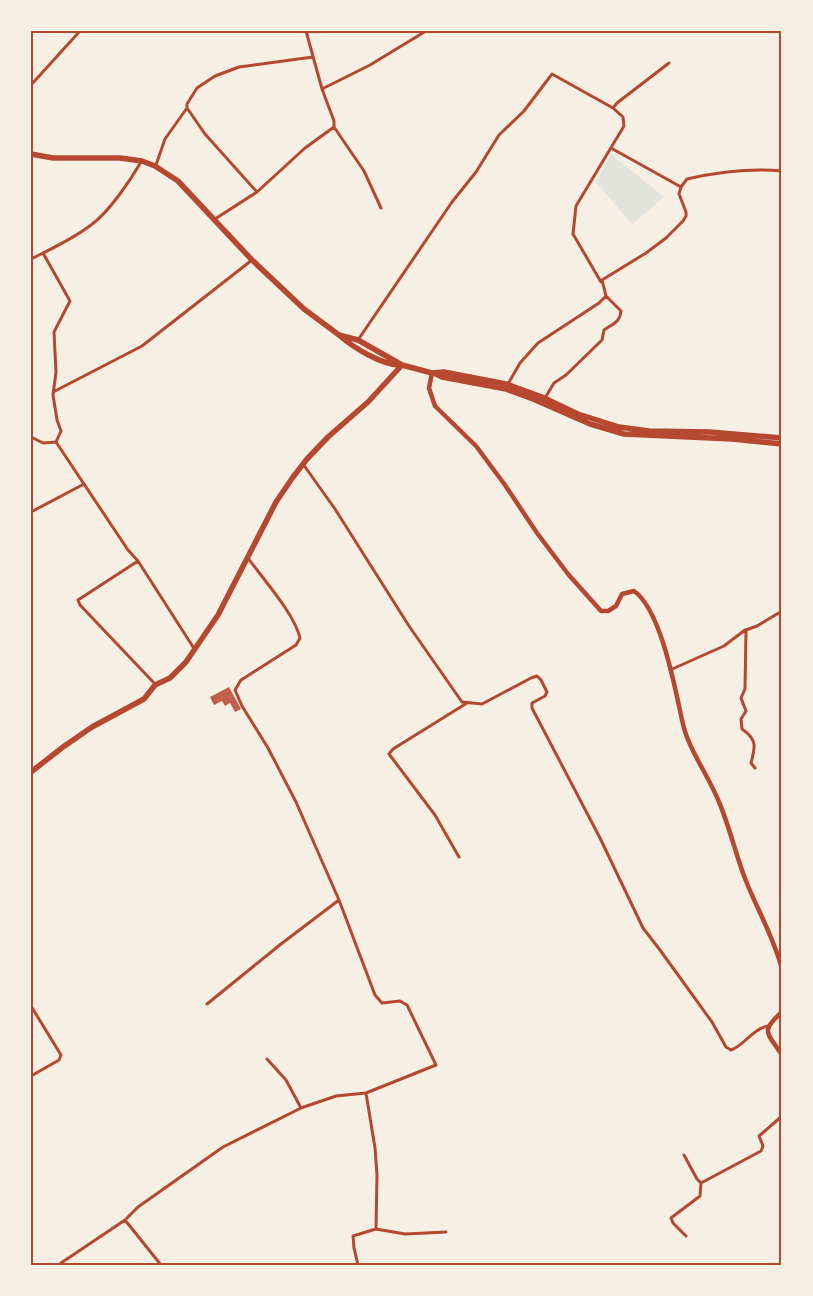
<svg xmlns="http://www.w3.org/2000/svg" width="813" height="1296" font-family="'PT Sans Narrow',sans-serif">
  <rect width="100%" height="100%" fill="#f6efe4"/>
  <path fill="#e2e4dc" d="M611,154L664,197L632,224L596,182Z"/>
  <path fill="#bf614a" d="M229,687L241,709L235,712L230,703L225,706L222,701L214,705L210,697Z"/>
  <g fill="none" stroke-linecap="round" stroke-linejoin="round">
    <path stroke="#b5482f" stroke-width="3" d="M306,31L322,89
      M31,85L80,31
      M187,108L205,134L257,192
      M613,108L617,103L669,63
      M334,127L364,171L381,208
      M611,148L681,187
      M156,165L165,139L187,108V104L197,88L215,76L239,67L313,57
      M215,219L257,192L305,148L334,127V121L322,89L370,65L426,31
      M43,253L70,301L54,332L56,372L53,395L57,420L61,431L56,442
      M31,259C51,249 73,239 91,225C109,212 130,181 141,162
      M358,340L452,202L476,172L499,135L524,111L552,74L613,108L623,117L624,126L576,206L573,234L601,282
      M508,384L520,363L538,343L599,303L606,296L602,280L646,253L666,238L683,221L686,216V212L679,194L681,187L687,179C718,172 749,168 782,171
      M55,391L142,346L252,260
      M545,398L554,383L566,375L602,340L604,330C612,324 620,323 621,311L606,296
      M31,437L43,443L56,442L128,550L138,561L195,650
      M303,464L335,509L409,626L462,702L482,704L531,678L537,676L541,680L547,692L545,696L532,703V708L600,838L643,928L660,950L712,1022L726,1047L731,1050C745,1045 752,1029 768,1026
      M31,512L84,484
      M138,561L78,600L80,605L155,684
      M670,670L724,646L745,630
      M755,768L751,763C755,747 758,740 742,729L741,719L746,711L741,698L745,689L746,630L757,626L782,611
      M459,857L435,815L389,754L393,749L467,703
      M207,1004L281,944L339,900
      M31,1006L61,1055L59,1060L31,1076
      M267,1059L286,1080L301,1108
      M366,1093L375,1148L377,1175L376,1229
      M684,1155L697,1179L701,1183
      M701,1183L761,1151L763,1146L759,1136L782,1116
      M125,1220L161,1265
      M686,1236L673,1223L671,1218L700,1196L701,1183
      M61,1265V1263L125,1220L138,1207L223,1147L301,1108L336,1096L366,1093L436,1065L407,1005L400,1001L382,1003L375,995L339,900L296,802L268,748L242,706L235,690L241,680L296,645L300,638C294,613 263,579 248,558
      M358,1265L354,1248L353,1236L376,1229L405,1234L446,1232"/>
    <path stroke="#b5482f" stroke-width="4.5" d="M432,373L429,388L435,406L476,446L505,485L537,533L568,574L601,611H608L616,606L622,594L634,591C661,610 675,688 682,720C688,750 708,774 719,802C730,828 736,856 746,881C758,911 774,938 782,969
      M782,1012C759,1032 768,1033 782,1055"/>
    <path stroke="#b5482f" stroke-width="5.5" d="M31,154L53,158H120L142,161L155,166L178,181L252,260L304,309L339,335L358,340L402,365L432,373L444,372L506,384L542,397L578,414L619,427L649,431L709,432L782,438
      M340,336C354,348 382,365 400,365
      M434,373L442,377L506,389L533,399L590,424L624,434L732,439L782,444
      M31,772L63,747L92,727L144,699L155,685L170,678L186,662L218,615L276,502L293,477L307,459L328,437L368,402L402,365"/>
  </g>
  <rect width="813" height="1296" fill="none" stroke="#f6efe4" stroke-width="65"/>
  <rect x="32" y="32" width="748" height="1232" fill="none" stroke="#b5482f" stroke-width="2"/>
</svg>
